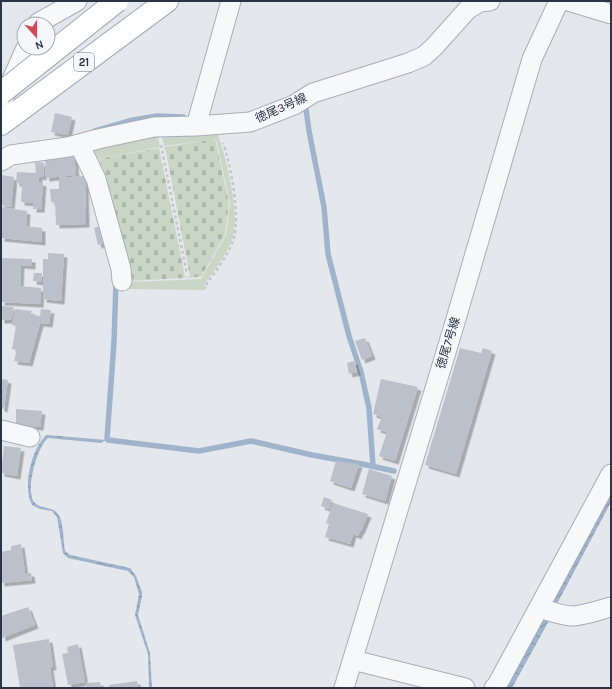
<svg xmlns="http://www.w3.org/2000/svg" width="612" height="689" font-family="Karla,'Noto Sans JP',sans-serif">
  <defs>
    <pattern id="cemetery-stones" width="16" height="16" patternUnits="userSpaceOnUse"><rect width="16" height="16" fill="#c9d6c5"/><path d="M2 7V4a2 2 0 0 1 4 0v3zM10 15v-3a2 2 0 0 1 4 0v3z" fill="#adb8ab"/></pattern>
    <pattern id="water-waves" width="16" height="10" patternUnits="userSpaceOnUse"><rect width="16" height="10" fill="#9fb4cc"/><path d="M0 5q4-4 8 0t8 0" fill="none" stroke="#8293a7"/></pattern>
    <filter id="shadow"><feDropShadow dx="3.5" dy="3.5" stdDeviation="0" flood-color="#0004"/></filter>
  </defs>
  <rect width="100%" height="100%" fill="#e4e7ec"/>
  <path fill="#c9d6c5" d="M217,132C226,156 238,207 234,232C230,251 215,269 204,285L207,287L205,290L128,289V283L87,148L157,133L160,147L98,159L105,177L131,282L201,279L226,235L230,203L216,139L164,146L161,133Z"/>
  <path fill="url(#cemetery-stones)" d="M215,139L229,203L225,235L201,277L132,281L131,269L106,177L99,159L159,148L185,277L190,276L165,147Z"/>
  <path fill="url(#water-waves)" d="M47,435L106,440L101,443L48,438C37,447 25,490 34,502C41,510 53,506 58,514C64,522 63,541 65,551L70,555L130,568L136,576L142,592V597L138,615L150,653L152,688H149L148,654L135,615L139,594L134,577L128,571L68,558L63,553L57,517L52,511L40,509L32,505C31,502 29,499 29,496C25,480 33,445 47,435Z
    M611,487V502L558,602L551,617L512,688H503Z"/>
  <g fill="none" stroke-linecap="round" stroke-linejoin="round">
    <path stroke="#9fb4cc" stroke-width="5.5" d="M306,109L309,131L324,207L328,254L349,336L361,372L369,408L373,466
      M95,131L133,120L157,116L183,117
      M107,439L114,342L116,281
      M108,440L199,451L251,441L312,455L362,464L394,471"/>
  </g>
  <path fill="#bbc0ca" filter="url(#shadow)" d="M55,113L72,117L68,135L51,132Z
    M74,156L76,175L46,178L45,158Z
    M35,162L44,163L43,177L39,176V182L43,183L41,209H33L34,203L21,202L22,184L16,183L17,172L36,173Z
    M1,175L14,177L11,207L1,205Z
    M85,176L86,224L56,225L55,203L51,202L50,189H59V178Z
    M1,207L27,211L26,226L42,228V242L1,238Z
    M101,226L105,243L98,245L94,228Z
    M48,253L64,254L61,301L43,299V259H48Z
    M1,258L32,259V266L21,265L20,286L41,288L40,304L1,302Z
    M34,273H42L41,282L33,281Z
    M1,306L14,307L11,320H1Z
    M15,309L32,311L30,315L40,316L41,309L51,310L49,324L40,323L29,363L14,361L17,350L12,349L16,326L12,325Z
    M365,338L372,356L362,360L355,341Z
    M460,348L481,353L483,348L492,351L456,474L425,465Z
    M354,361L357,372L349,374L347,363Z
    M1,379L8,380L4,409L1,408Z
    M381,379L418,387L395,461L379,456L387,432L377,429L382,417L373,414Z
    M16,409L42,411L40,427L16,425Z
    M4,446L21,448L17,476L1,473Z
    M336,461L359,464L351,488L330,481Z
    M369,469L392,476L385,501L362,494Z
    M324,497L332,500L329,509L321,506Z
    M333,503L368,514L361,531H360L358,536L353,534L350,544L325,537L329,524L326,523Z
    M21,544L25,573H31L32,580L1,583V552L11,550V546Z
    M28,607L35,625L2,638L1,616Z
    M49,639L53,667H50L53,688H20L13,645Z
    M78,644L85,682L68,685L62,654L68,653L67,647Z
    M137,681L138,688H109V685Z
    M100,682L101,688H87L86,683Z"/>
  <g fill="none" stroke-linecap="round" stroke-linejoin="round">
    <g stroke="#a9aeb7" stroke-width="21">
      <path id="minor" d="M568,1L611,14
        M38,23L77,1
        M1,104L26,48
        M196,126L231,1
        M79,144L96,179L121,269L122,281
        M1,161L11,155L68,147L98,139L154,127L196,126L250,122L294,105L313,93L408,63L424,56L434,47L468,9L480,2L490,1
        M1,430L30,437
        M539,608C550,611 562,616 573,616C586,615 599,610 611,607
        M353,660L465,688
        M344,688L453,329L532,59L559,1
        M494,688L497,685L611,474"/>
    </g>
    <g stroke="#a3abb8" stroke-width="24">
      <path id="major" d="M1,124L167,1"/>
    </g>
    <path stroke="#c2c5cb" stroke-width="2.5" stroke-dasharray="3 3" stroke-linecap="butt" d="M161,145L187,274
      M206,285C216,270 229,255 234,237C240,215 231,165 223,143"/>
    <use href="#minor" stroke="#f7f8fa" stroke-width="19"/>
    <use href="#major" stroke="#fff" stroke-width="22"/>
    <g stroke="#a3abb8" stroke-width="24" stroke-linecap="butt">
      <path id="major-bridge" d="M1,93L117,1"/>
    </g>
    <use href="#major-bridge" stroke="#fff" stroke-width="22"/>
  </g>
  <g text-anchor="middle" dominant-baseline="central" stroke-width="3" stroke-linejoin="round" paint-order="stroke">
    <rect fill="#f4f6f9" stroke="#676e7b" stroke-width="1" x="74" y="53" width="20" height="18" rx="3"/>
    <g font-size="11" font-weight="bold" fill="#2b3445">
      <text x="84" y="62">21</text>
    </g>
    <g font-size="12" fill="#2b3445" stroke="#f4f6f9">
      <text transform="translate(281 108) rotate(-24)">徳尾3号線</text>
      <text transform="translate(448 343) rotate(-73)">徳尾7号線</text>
    </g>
  </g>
  <rect width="612" height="689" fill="none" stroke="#2b3445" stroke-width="4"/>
  <g transform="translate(36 36) rotate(159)"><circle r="19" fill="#f4f6f9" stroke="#a4a8b1"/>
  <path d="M0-3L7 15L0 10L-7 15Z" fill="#d1495b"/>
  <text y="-6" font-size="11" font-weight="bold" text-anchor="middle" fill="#2b3445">N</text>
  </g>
</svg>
